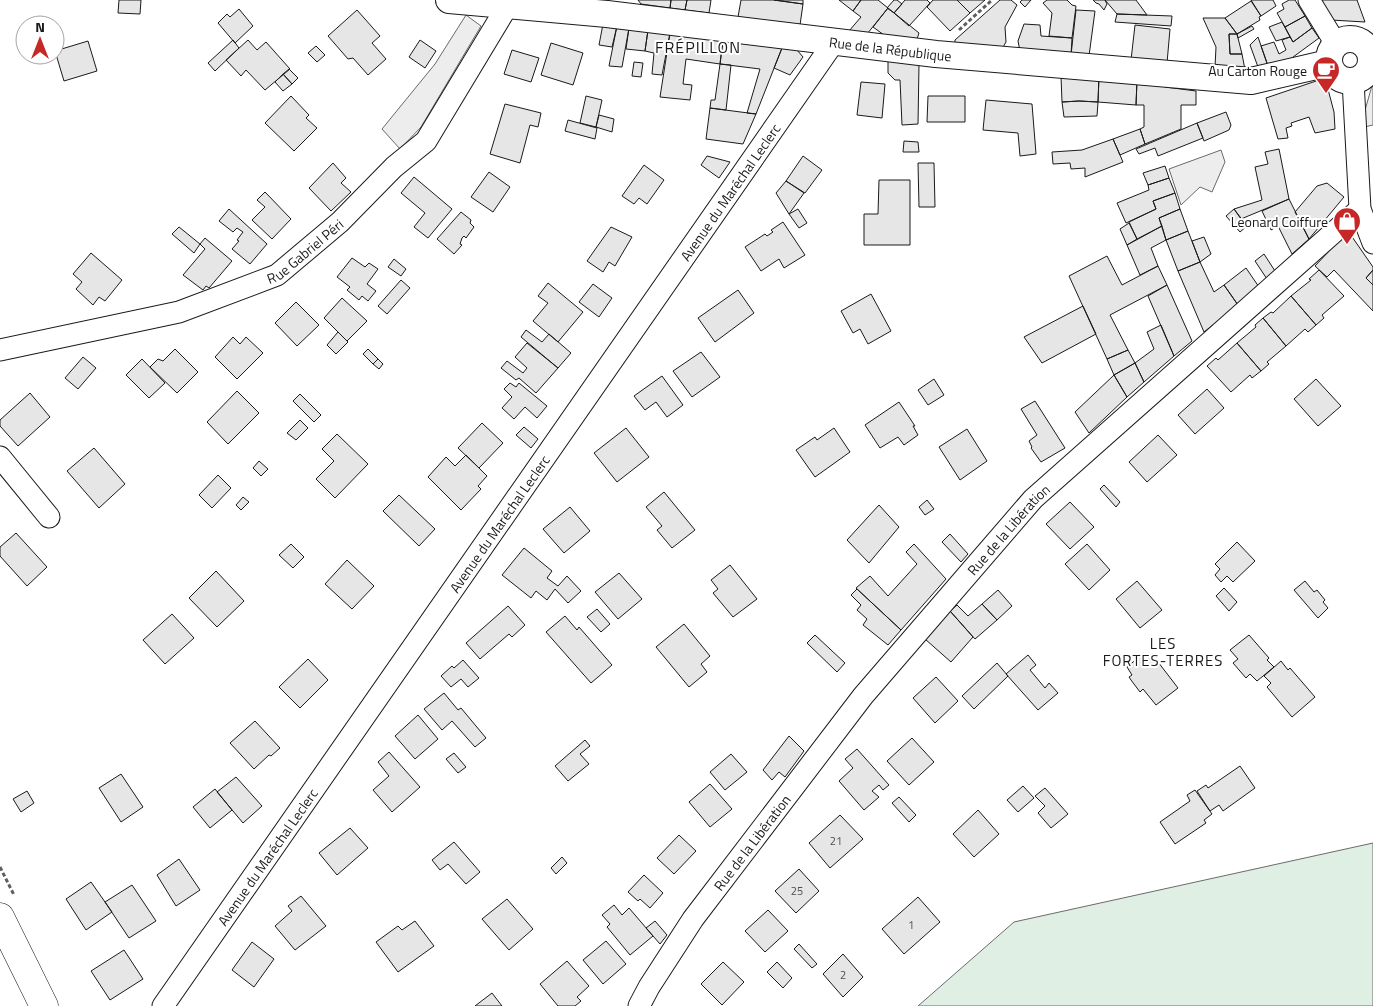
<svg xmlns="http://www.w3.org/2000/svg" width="1373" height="1006" font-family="'Titillium Web',sans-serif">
  <rect width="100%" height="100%" fill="#fff"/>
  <path fill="#e0efe3" stroke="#6a6a6a" d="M1373,843V1006H918L1014,922Z"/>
  <path fill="#ededed" stroke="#6a6a6a" d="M466,15L481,26L421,127L400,149L382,129L435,64Z
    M1373,82V125L1360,128Z
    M1221,150L1225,162L1212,192L1200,187L1181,205L1169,169Z"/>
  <path fill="#e6e6e6" stroke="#1a1a1a" d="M119,0H141L140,14L118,13Z
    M638,0H671L670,8L641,4Z
    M671,0H687L685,10L670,8Z
    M687,0H711L709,13L685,10Z
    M741,0H774L803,4L800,25L738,17Z
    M774,0H803V4Z
    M839,0H861L853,11Z
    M861,0H878L888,8L867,34L849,31L861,17L853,11Z
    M894,0H897L902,4L894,13L887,8Z
    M905,0H927L930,3L909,26L894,13Z
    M933,0H957L970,13L950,31L927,7Z
    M957,0H985L970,13Z
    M1000,0H1011L1017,5L1005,27L1006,42L1002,49L955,44V40Z
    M1022,0H1031L1025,7L1020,2Z
    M1047,0H1067L1072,5L1076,6L1072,38L1049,36L1052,13L1043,3Z
    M1093,0H1105L1107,4L1104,10L1099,4L1096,3Z
    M1105,0H1136L1147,15L1117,14Z
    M1251,0H1273L1276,6L1261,16Z
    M1289,0H1295L1305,16L1285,27L1277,13L1284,9L1282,4Z
    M1316,0H1357L1365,22L1331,20Z
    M1251,1L1261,16L1259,17L1260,20L1237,34L1225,18Z
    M888,8L919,33L917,39L884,35L873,27Z
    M239,9L253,26L235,43L218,23L227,14L230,17Z
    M357,10L380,36L372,43L386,59L368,75L353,58L348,59L328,36Z
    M1076,10L1095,11L1089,56L1071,55Z
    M1117,14L1172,16L1171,26L1115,22Z
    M1305,16L1312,28L1293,42L1285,27Z
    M1203,18H1225L1237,34H1229L1230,54H1242L1245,70L1215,67L1216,47Z
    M1282,22L1290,37L1276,41L1269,27Z
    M603,24L617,26L612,47L599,45Z
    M1024,24L1040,25L1041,36L1072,38L1071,55L1020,51L1018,41Z
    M1135,25L1170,29L1167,63L1131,60Z
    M617,26L629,28L622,67L609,66Z
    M1252,26L1254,29L1238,38L1237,34Z
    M629,28L648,30L645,51L626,49Z
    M1312,28L1319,38L1289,60L1268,66L1261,46L1274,42L1279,54L1286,50L1282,40L1290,37L1293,42Z
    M648,30L670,33L662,75L652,74L654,53L645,51Z
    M670,33L723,40L720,64L686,59L683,84L692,85L690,100L660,97Z
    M1229,34H1237L1242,54H1230Z
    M1258,37L1268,66L1258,67L1250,45Z
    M233,40L239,48L215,71L208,63Z
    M248,40L257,50L266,42L290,69L265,90L246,70L241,76L226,60Z
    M420,40L436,51L425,68L409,57Z
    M723,40L782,48L756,114L747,113L760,69L720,64Z
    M88,41L97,71L64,81L55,51Z
    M551,43L583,53L573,85L541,75Z
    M316,46L325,55L317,62L308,53Z
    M782,48L797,50L803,57L790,75L774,68Z
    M512,50L539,58L531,82L504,74Z
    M888,61L919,64L918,124L902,125L900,80H895L888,73Z
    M634,62L643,63L641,77L632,76Z
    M720,64L731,65L726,110L710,108L711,100H715Z
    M289,69L298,78L292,84L283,74Z
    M283,74L292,84L283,91L275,82Z
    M1061,76H1099L1098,102L1079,101L1062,102Z
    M1099,76L1137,80L1136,105L1098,102Z
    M1325,78L1334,112L1335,129L1315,133L1309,117L1291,123L1292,126L1286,128L1288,138L1278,139L1266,98Z
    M1137,80L1166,84L1165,87L1196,91V105H1181V129L1145,144L1140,129L1144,127V105H1136Z
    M861,82L885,84L882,118L857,115Z
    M291,96L309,115L306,118L317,128L294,151L265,123Z
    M586,96L602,100L596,127L580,123Z
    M928,96H965V122H927Z
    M986,100L1032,104L1036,154L1020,156L1018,133L983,130Z
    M1079,101L1098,102L1097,116L1064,117L1062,102Z
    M505,104L541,113L538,127L530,125L520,163L490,154Z
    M710,108L756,114L743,144L706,139Z
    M1226,112L1231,125L1229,130L1204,141L1197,123Z
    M599,115L614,119L612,132L596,127Z
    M568,120L597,128L595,139L565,131Z
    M1197,123L1203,138L1158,156L1155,148L1139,154L1136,149Z
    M1140,129L1145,144L1120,155L1113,139Z
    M1113,139L1123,162L1085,177V168L1071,169L1070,163L1053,164L1052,152L1082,150Z
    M904,141L918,142L919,152H903Z
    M1279,149L1289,199L1241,219L1234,209L1262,200L1255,167L1268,164L1265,152Z
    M707,156L730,162L719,178L701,165Z
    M803,156L822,170L805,193L786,181Z
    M333,163L346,178L341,183L351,192L331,211L309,188Z
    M918,163H934L935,207H919Z
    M644,165L664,180L647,204L639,198L634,204L622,196Z
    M1165,166L1169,178L1148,185L1143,173Z
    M489,172L510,187L493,212L471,197Z
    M414,177L452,209L428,238L414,227L425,213L401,193Z
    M1169,178L1175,193L1153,201L1156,209L1126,223L1117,203L1149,190L1148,185Z
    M879,180H910V245H864V214H878Z
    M786,181L804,193L789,214L776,193Z
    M1327,183L1344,197L1309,239L1295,212L1317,186Z
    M265,192L291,219L272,239L252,220L265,207L257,200Z
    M1175,193L1180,209L1159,218L1162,226L1137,239L1129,222L1156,209L1153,201Z
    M1289,199L1309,239L1292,254L1278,226L1271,230L1262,211Z
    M229,209L267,244L250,264L232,249L239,241L237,240L243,232L237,228L233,232L219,221Z
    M798,209L807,223L799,228L789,214Z
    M1180,209L1188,231L1166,240L1159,218Z
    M1234,209L1247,226L1240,232L1226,216Z
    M461,212L471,220L470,223L474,227L466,238L464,236L462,238L460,244L462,245L454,254L437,239Z
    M783,222L805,255L784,268L779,259L761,271L745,247L765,234L767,236L773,232L771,230Z
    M1129,223L1137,239L1127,245L1120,229Z
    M1162,226L1166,240L1151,248L1158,266L1140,275L1127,245Z
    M179,227L200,244L194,253L172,234Z
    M611,227L632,237L615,266L609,262L603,272L587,261Z
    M1188,231L1200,262L1178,271L1166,240Z
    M1348,231L1373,267V270L1366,278L1373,285V311L1334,270L1327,277L1315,266Z
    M1204,237L1211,254L1200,262L1192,241Z
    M205,238L232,261L209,288L206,286L203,290L183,275L205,249L200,244Z
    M91,253L122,280L105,301L99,297L93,305L76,289L82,282L73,274Z
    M1264,254L1275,271L1267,279L1255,261Z
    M1107,256L1122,285L1158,266L1167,285L1110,315L1128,350L1107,359L1069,276Z
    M352,258L365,267L369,263L378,269L367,284L376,291L368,301L362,296L359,300L347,290L350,287L337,277Z
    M394,259L406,269L401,276L388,267Z
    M1200,262L1214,292L1224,285L1238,305L1204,332L1178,271Z
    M1246,268L1259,287L1238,305L1224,285Z
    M1319,270L1344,296L1322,315L1324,318L1316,325L1291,296L1311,280L1309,279Z
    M1373,270V285L1366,278Z
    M401,280L410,288L387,314L378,306Z
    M548,283L583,312L558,342L533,321L548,303L538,296Z
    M593,284L612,298L599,317L579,302Z
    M1167,285L1192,341L1174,356L1148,296Z
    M738,290L754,313L715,342L698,318Z
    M871,294L891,331L868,344L860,329L853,333L841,311Z
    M1291,296L1316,325L1308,332L1305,329L1286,346L1263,318L1271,312L1273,313Z
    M342,298L367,321L347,341L324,318Z
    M296,302L319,325L297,346L275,323Z
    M1083,306L1096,334L1042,363L1024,337Z
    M1263,318L1286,346L1267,362L1269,364L1261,371L1237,343L1256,327L1255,325Z
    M1161,325L1174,356L1144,382L1135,363L1154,349L1147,332Z
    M526,330L542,342L549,334L571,353L558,368L521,337Z
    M338,332L348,342L336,354L327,345Z
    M233,337L240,344L246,337L263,353L237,379L215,357Z
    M527,343L558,368L536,393L519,378L516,380L501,368L507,361L523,373L527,368L515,357Z
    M1237,343L1261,371L1252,378L1250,375L1231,392L1207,366L1216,358L1218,360Z
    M175,349L198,372L177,393L150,367L158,359L163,361Z
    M368,349L378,359L373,364L363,354Z
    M1128,350L1135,363L1114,375L1107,359Z
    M701,352L720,377L692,397L673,371Z
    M83,357L96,368L78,389L65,378Z
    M142,359L165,383L149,398L126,375Z
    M378,359L383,364L379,369L373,364Z
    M1135,363L1144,382L1127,397L1114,375Z
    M1114,375L1127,397L1089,433L1075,412Z
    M662,376L683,405L667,417L656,402L645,410L634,396Z
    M934,379L944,395L928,405L918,390Z
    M1316,379L1341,406L1318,426L1294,399Z
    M510,383L516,387L519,383L547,406L537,418L525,407L514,419L502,408L512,397L504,389Z
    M1207,389L1224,408L1195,434L1178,415Z
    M237,391L259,413L228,444L207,422Z
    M30,393L50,417L18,446L0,426V420Z
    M300,394L321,415L314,422L293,401Z
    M1035,401L1065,448L1041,462L1031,448L1032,447L1029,441L1037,435L1021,409Z
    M899,402L915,426H913L918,435L904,445L898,437L880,448L865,425Z
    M300,420L308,428L296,440L287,433Z
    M482,423L503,443L479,468L458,448Z
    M524,427L538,439L531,448L516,435Z
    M626,428L649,457L617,482L594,453Z
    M834,428L850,452L815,477L796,450L815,437L817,440Z
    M967,429L987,461L960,480L939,447Z
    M337,434L368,464L335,498L316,479L334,461L322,449Z
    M1158,435L1177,455L1147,482L1129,462Z
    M94,448L125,484L99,508L67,471Z
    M466,455L487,476L478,486L481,489L461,510L428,477L446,457L455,466Z
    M259,461L268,469L261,476L253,468Z
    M218,475L231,488L212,508L199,495Z
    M1104,485L1120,502L1116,507L1100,489Z
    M664,492L695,530L672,548L657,530L662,526L646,507Z
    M399,495L435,529L419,546L383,511Z
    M243,497L249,502L241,510L236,505Z
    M927,500L934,509L925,515L919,507Z
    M1070,502L1094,527L1070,549L1046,524Z
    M879,505L899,527L869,563L847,540Z
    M570,507L590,531L564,553L543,529Z
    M16,533L47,567L27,586L0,556V547Z
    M950,534L968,554L961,562L942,542Z
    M1237,542L1255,561L1233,582L1227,576L1221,582L1215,575L1220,569L1215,564Z
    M291,544L304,557L293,568L279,555Z
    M914,544L946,579L901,630L856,588L870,576L888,596L917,564L906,552Z
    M1087,544L1110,570L1089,590L1065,564Z
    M524,548L552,571L547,578L558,586L567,576L581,591L568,603L555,589L547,600L536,591L531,598L502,575Z
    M347,560L374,586L352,609L325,584Z
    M730,565L757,599L733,617L713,593L718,589L711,580Z
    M216,571L244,601L217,627L189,598Z
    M619,573L642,599L618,619L595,592Z
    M1137,581L1162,610L1140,628L1116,599Z
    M1305,581L1314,592L1317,590L1325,600L1323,602L1328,608L1318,618L1294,590Z
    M1224,588L1237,602L1229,611L1216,596Z
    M857,589L901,630L888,645L863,625L867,619L857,610L861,605L851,595Z
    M998,590L1012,606L997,620L982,604Z
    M982,604L997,620L975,639L950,611L957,605L968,616Z
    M508,606L525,625L512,637L509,634L480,659L466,643Z
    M597,609L610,624L601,632L587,617Z
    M950,611L973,637L951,662L925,639Z
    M172,614L194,638L165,664L143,640Z
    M565,616L577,630L579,627L612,665L591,683L546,632Z
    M684,624L710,656L701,664L707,672L689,687L656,647Z
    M815,635L845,663L837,672L807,643Z
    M1249,635L1269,658L1267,660L1274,667L1257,681L1250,674L1246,678L1233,663L1238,659L1230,650Z
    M1144,653L1151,661L1155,658L1178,688L1156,705L1143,689L1140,692L1131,680L1129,677L1132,675L1127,667Z
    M1028,655L1036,665L1030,670L1045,688L1049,683L1058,693L1038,710L1006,674Z
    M308,659L328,680L300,708L279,687Z
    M463,660L479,678L468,687L461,679L451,687L441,676L452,666L454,668Z
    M1281,661L1288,670L1290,668L1315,697L1292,717L1267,687L1271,683L1264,676Z
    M997,663L1008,676L974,709L962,696Z
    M936,677L958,701L935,723L913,698Z
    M444,693L458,710L461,708L486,738L475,747L452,721L442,730L424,709Z
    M418,715L438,739L415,759L395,736Z
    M255,721L280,748L271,756L269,755L254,769L230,743Z
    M789,736L804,751L785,777L779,772L772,780L763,770Z
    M912,738L934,762L909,785L887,761Z
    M585,740L590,746L580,754L589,764L568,781L555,766Z
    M857,749L889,785L883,790L879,785L872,791L879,797L864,810L839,781L853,768L845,759Z
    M389,752L420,787L392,812L373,790L389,776L378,762Z
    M454,753L466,767L458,773L446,759Z
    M731,754L747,772L725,790L710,772Z
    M1240,766L1255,788L1223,811L1219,805L1210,811L1197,791L1206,785L1208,788Z
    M121,774L143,807L121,822L99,788Z
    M236,777L262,806L243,823L217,792Z
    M710,784L732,809L710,827L689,802Z
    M1023,786L1034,798L1018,812L1007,800Z
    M1045,788L1068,814L1051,828L1038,813L1045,806L1035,796Z
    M215,789L232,810L210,828L193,807Z
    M1195,790L1212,814L1204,820L1206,823L1175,844L1160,822L1190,801L1187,795Z
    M27,791L34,803L21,812L13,799Z
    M899,797L916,815L909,822L892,803Z
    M978,810L999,834L974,857L953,834Z
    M840,815L863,839L830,868L809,843Z
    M350,828L368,848L337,875L319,853Z
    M679,835L696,851L674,874L657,858Z
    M454,842L480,872L466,884L448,864L440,870L432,860Z
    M562,857L567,863L556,874L551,868Z
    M179,859L200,890L176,906L157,875Z
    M799,869L819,891L796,913L775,891Z
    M644,875L663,893L650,908L640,899L638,901L628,892Z
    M91,882L112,912L86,930L66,899Z
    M132,885L156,921L129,938L105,902Z
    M301,896L326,926L295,950L275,926L292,911L288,906Z
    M918,897L940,922L904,954L882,929Z
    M507,899L533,929L509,950L482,919Z
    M614,905L622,915L629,908L653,936L630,955L607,927L610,924L602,915Z
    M768,910L788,931L765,952L745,931Z
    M415,921L434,946L398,972L376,942L398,926L402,930Z
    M655,921L667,935L660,944L646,928Z
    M606,941L626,964L603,984L583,960Z
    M252,942L274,959L254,987L232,970Z
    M799,944L817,964L812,968L794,949Z
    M124,950L143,979L110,1000L91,971Z
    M843,954L863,977L843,997L823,974Z
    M567,961L589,986L577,997L581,1001L575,1006H558L540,984Z
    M723,962L744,982L722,1005L701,984Z
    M777,962L792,978L783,988L767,972Z
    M492,993L502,1006H475Z"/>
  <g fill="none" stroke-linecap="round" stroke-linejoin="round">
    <g stroke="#1a1a1a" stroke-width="23">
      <g id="minor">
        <path d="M1309,0L1336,44"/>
        <path d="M1353,81L1360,209L1373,243"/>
        <path id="s1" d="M0,350L179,312L277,275L340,222L394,167L426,141L508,5"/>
        <path d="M0,457L49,517"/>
        <path id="s2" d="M163,1006L834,42"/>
        <path id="s3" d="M639,1006L649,987L693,919L863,696L1033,499L1360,209"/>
      </g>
    </g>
    <g stroke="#1a1a1a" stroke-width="28">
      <g id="tertiary">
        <path id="s4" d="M449,0L607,14L936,54L1251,81L1329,63"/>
        <circle cx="1350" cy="60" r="21"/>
      </g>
    </g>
    <g stroke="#1a1a1a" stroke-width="29">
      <path id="primary" d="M0,917L44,1006"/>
    </g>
    <path stroke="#5f5f5f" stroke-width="3" stroke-dasharray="4 2.5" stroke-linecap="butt" d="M959,30L992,0
      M0,867L14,895"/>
    <use href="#minor" stroke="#fff" stroke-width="21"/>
    <use href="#tertiary" stroke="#fff" stroke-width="26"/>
    <use href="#primary" stroke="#fff" stroke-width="28"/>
  </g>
  <defs>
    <g id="cafe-pin" transform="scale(1.4375)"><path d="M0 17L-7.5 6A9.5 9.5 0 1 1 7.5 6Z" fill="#c62828" stroke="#fff"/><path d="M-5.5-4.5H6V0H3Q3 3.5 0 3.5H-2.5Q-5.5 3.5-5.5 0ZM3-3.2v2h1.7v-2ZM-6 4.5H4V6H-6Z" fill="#fff"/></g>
    <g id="shop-pin" transform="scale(1.4375)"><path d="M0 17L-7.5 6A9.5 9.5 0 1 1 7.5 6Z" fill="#c62828" stroke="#fff"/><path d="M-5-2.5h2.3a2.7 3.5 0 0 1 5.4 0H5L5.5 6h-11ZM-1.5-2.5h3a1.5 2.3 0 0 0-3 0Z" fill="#fff"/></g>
  </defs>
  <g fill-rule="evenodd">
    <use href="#cafe-pin" x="1326" y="70"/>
    <use href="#shop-pin" x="1347" y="221"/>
  </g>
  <g text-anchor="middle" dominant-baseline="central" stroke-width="4" stroke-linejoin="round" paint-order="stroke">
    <g font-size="11" fill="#4d4d4d">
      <text x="836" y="841">21</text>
      <text x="797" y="891">25</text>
      <text x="911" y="925">1</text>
      <text x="843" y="975">2</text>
    </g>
    <g font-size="14" fill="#1a1a1a" stroke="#fff">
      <text stroke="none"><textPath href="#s4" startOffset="444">Rue de la République</textPath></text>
      <text stroke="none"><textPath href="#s2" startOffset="992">Avenue du Maréchal Leclerc</textPath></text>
      <text stroke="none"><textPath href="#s1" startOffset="324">Rue Gabriel Péri</textPath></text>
      <text stroke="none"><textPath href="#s2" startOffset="588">Avenue du Maréchal Leclerc</textPath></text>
      <text stroke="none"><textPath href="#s3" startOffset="604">Rue de la Libération</textPath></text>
      <text stroke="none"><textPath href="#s3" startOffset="199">Rue de la Libération</textPath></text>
      <text stroke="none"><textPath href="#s2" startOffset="182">Avenue du Maréchal Leclerc</textPath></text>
    </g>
    <g font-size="14" fill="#1a1a1a" stroke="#fff" text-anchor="end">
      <text x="1307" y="70">Au Carton Rouge</text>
      <text x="1328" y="221">Leonard Coiffure</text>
    </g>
    <g font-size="15" letter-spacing="1" fill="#1a1a1a" stroke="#fff">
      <text x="1163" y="643">LES<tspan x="1163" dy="17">FORTES-TERRES</tspan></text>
    </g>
    <g font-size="16" letter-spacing="1" fill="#1a1a1a" stroke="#fff">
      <text x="698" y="47">FRÉPILLON</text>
    </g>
  </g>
  <g transform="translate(40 40)"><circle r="24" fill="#ffffff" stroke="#a3a3a3"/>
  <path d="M0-4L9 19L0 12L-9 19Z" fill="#c62828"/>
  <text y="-8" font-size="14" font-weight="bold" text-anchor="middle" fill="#1a1a1a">N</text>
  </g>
</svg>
